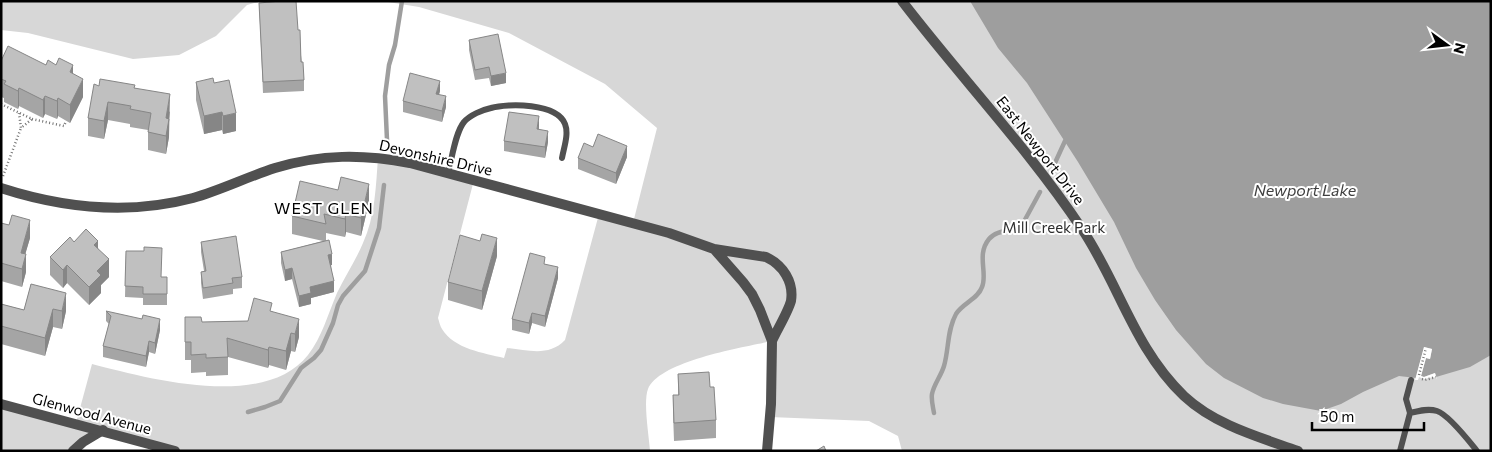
<svg xmlns="http://www.w3.org/2000/svg" width="1492" height="452" font-family="Commissioner,sans-serif">
  <rect width="100%" height="100%" fill="#fff"/>
  <path fill="#d7d7d7" d="M1,1H262L247,5L216,36L179,55L133,59L28,33L1,30Z
    M382,1H1491V451H902L898,436L869,421L770,417L772,341C744,347 659,361 648,389C643,402 649,436 650,451H175L103,430L73,451H1V404L76,423L92,364C150,379 265,410 308,355C322,337 328,314 337,293C345,276 356,260 363,243C375,217 376,186 378,157L474,180L438,318C439,321 440,326 442,329C454,349 484,353 504,358L507,348C528,350 549,357 565,340L599,214L633,223L657,128L605,84L509,33L419,7Z"/>
  <path fill="#9e9e9e" d="M970,1H1491V355L1470,367L1436,377L1435,373L1424,377L1421,376L1426,358L1430,359L1432,349L1424,347L1416,378L1399,376L1363,392L1341,404L1321,411L1283,404L1263,398L1224,378L1206,364L1176,330L1155,300L1136,268L1114,222L1078,162L1027,83L998,48Z"/>
  <path fill="#fff" d="M1424,347L1432,349L1430,359L1426,358L1421,376L1424,377L1435,373L1437,379L1434,377L1424,379L1419,377L1418,380H1415Z"/>
  <g fill="none" stroke-linecap="round" stroke-linejoin="round">
    <path stroke="#9e9e9e" stroke-width="4.5" d="M387,140L385,96L389,65L395,45L402,1
      M1054,165L1065,141
      M248,412L265,407L280,401L301,368L314,358L321,350L333,323L338,305L343,296L365,271L379,228L384,185
      M934,413C933,407 931,400 932,394C934,384 941,376 944,366C949,349 947,330 956,314C963,303 978,299 982,287C988,273 976,255 989,239C996,230 1011,231 1021,227L1040,192"/>
    <path stroke="#727272" stroke-width="2.5" stroke-dasharray="1 2.5" stroke-linecap="butt" d="M1,104L32,119L21,128L19,113
      M32,119L64,126L66,121
      M3,176L21,128
      M1419,375L1426,348
      M1422,379L1425,380L1436,377"/>
    <path stroke="#505050" stroke-width="6" d="M448,173C452,159 455,133 464,122C470,115 482,110 491,108C508,103 557,103 565,124C569,134 564,147 562,158
      M1410,413L1406,399L1411,380
      M1400,451L1410,413C1418,411 1428,408 1437,411C1449,415 1469,441 1477,451"/>
    <path stroke="#505050" stroke-width="10" d="M902,1C961,78 1028,148 1082,229C1119,284 1134,348 1184,396C1215,425 1259,437 1298,451
      M1,188C63,208 129,215 193,198C221,190 247,177 275,168C321,154 363,154 410,163L669,233L714,249L743,282L752,294L760,310L772,341L771,404L767,451
      M714,249L766,257C783,265 794,282 791,301C788,312 777,330 772,341
      M73,451L83,442L103,430"/>
    <path stroke="#505050" stroke-width="10" d="M1,404L175,451"/>
  </g>
  <path fill="#a5a5a5" d="M259,3L298,30L304,80V91L263,93Z
    M469,40L506,83L491,86L489,78L475,80L469,50Z
    M1,61L46,65L73,74L83,97L70,123L58,116L57,119L45,114L43,118L19,106L18,109L4,102V98L1,97Z
    M196,82L214,83L236,131L223,134L222,130L204,134L196,100Z
    M99,86L135,88L170,112L169,119V137L166,154L148,150V130L130,127V124L108,120L104,139L88,136V118Z
    M440,91L439,94L446,107L442,122L403,112V101Z
    M539,127V130L548,142L545,158L504,151V141Z
    M593,147L627,157L616,184L578,169V158Z
    M369,202L361,236L346,232L345,237L326,233V241L332,265H331L334,292L311,298V304L299,307L292,279L285,281L281,263V252L323,241L292,234V216Z
    M1,223L30,238L25,254L26,272L22,287L1,281Z
    M74,242L98,248L109,277L101,285V293L89,305L67,283L63,288L50,275V257Z
    M201,242L242,277V288L233,289V294L203,299L201,283V272L204,271L201,252Z
    M126,251H144L161,277H167V305H143V298L125,297Z
    M497,256L482,310L448,300V282Z
    M545,264L558,278L545,327L532,323L529,334L512,330V319Z
    M31,284L66,311L62,329L53,327L45,356L1,344V304L24,310Z
    M106,311L160,330L155,354L149,352L146,367L103,357V346L109,324L106,321Z
    M272,311L299,337L295,352L291,351L286,370L269,365L268,368L228,357V375L206,376V372L191,373V360H185V317L202,322L248,321Z
    M678,374L710,387L716,420V438L674,441L673,413V395H678Z"/>
  <path fill="#868686" d="M73,65V83L70,72Z
    M506,73V83L491,86V76Z
    M83,79V97L70,123V105Z
    M440,81V91L436,105V94Z
    M19,88V106L18,109V91Z
    M170,94L169,137L166,154V118Z
    M45,96V114L43,118V100Z
    M446,96V107L442,122V111Z
    M58,98V116L57,119V101Z
    M108,102V120L104,139V121Z
    M222,112V130L204,134V116Z
    M236,113V131L223,134V116Z
    M539,116V127L537,140V129Z
    M548,131V142L545,158V147Z
    M627,146V157L616,184V173Z
    M369,184V202L361,236V218Z
    M346,214V232L345,237V219Z
    M30,220V238L21,269V253Z
    M497,238V256L482,310V291Z
    M98,241V259L94,245Z
    M26,254V272L22,287V269Z
    M332,254V265L328,266V255Z
    M109,259V277L101,285V293L89,305V287L97,271Z
    M67,265V283L63,288V270Z
    M558,267V278L545,327V316Z
    M292,268V279L285,281V270Z
    M334,281V292L311,298V304L299,307V296L310,287Z
    M66,293V311L62,329V311Z
    M53,309V327L45,356V338Z
    M532,313V323L529,334V323Z
    M160,319V330L155,354V343Z
    M299,319V337L295,352V334Z
    M291,333V351L286,370V351Z
    M149,341V352L146,367V356Z
    M269,347V365L268,368V350Z"/>
  <path fill="#c0c0c0" stroke="#868686" d="M281,1H296L298,30H300L301,62H303L304,80L263,82L259,3Z
    M498,34L506,73L491,76L489,67L475,70L469,40Z
    M8,46L46,65L48,60L56,65L59,58L73,65L70,72L83,79L70,105L58,98L57,101L45,96L43,100L19,88L18,91L4,84L6,81L1,79V61Z
    M410,73L440,81L436,94L446,96L442,111L403,101Z
    M213,78L214,83L229,80L236,113L223,116L222,112L204,116L196,82Z
    M100,79L135,85L134,88L170,94L166,118L169,119L166,136L148,132L151,113L130,109L131,106L108,102L104,121L88,118L94,84L99,86Z
    M509,112L539,116L537,129L548,131L545,147L504,141Z
    M598,134L627,146L616,173L578,158L584,143L593,147Z
    M341,177L369,184L361,218L346,214L345,219L324,214L326,224L292,216L300,181L338,190Z
    M12,215L30,220L21,253L26,254L22,269L1,263V223L9,225Z
    M86,229L98,241L94,245L109,259L97,271L101,275L89,287L67,265L63,270L50,257L70,237L74,242Z
    M482,234L497,238L482,291L448,282L460,235L480,241Z
    M236,236L242,277L232,278L233,283L203,288L201,272L206,271L201,242Z
    M329,240L332,254L328,255L334,281L310,287L311,293L299,296L292,268L285,270L281,252Z
    M144,247L162,248L161,277H167V294H143V287L125,286L126,251H144Z
    M530,253L545,257L544,264L558,267L545,316L532,313L529,323L512,319Z
    M31,284L66,293L62,311L53,309L45,338L1,326V304L24,310Z
    M254,298L272,303L270,311L299,319L295,334L291,333L286,351L269,347L268,350L227,338L228,357L206,358V354L191,355V342H185V317H201L202,322L248,321Z
    M106,311L142,319L143,315L160,319L155,343L149,341L146,356L103,346L111,316Z
    M709,372L710,387H714L716,420L674,423L673,395H679L678,374Z
    M824,446L826,451H816Z"/>
  <g text-anchor="middle" dominant-baseline="central" stroke-width="4" stroke-linejoin="round" paint-order="stroke">
    <g font-size="15" fill="#000" stroke="#fff">
      <text transform="translate(1041 150) rotate(52)">East Newport Drive</text>
      <text transform="translate(436 157) rotate(13)">Devonshire Drive</text>
      <text transform="translate(92 413) rotate(15)">Glenwood Avenue</text>
    </g>
    <g font-size="15" fill="#2e2e2e" stroke="#fff">
      <text x="1054" y="227">Mill Creek Park</text>
    </g>
    <g font-size="16" font-style="italic" fill="#3f3f3f" stroke="#fff">
      <text x="1305" y="189">Newport Lake</text>
    </g>
    <g font-size="16" letter-spacing="1" fill="#000" stroke="#fff">
      <text x="324" y="207">WEST GLEN</text>
    </g>
  </g>
  <rect width="1492" height="452" fill="none" stroke="#000000" stroke-width="5"/>
  <g transform="translate(1447 45) rotate(105)" stroke="#ffffff" stroke-width="4" paint-order="stroke">
  <path d="M0-4L9 19L0 12L-9 19Z" fill="#000000"/>
  <text y="-8" font-size="14" font-weight="bold" text-anchor="middle" fill="#000000">N</text>
  </g>
  <path d="M1312 422v8h112v-8" fill="none" stroke="#000000" stroke-width="2.5"/>
  <text x="1320" y="422" font-size="15" fill="#000000" stroke="#ffffff" stroke-width="4" paint-order="stroke">50 m</text>
</svg>
